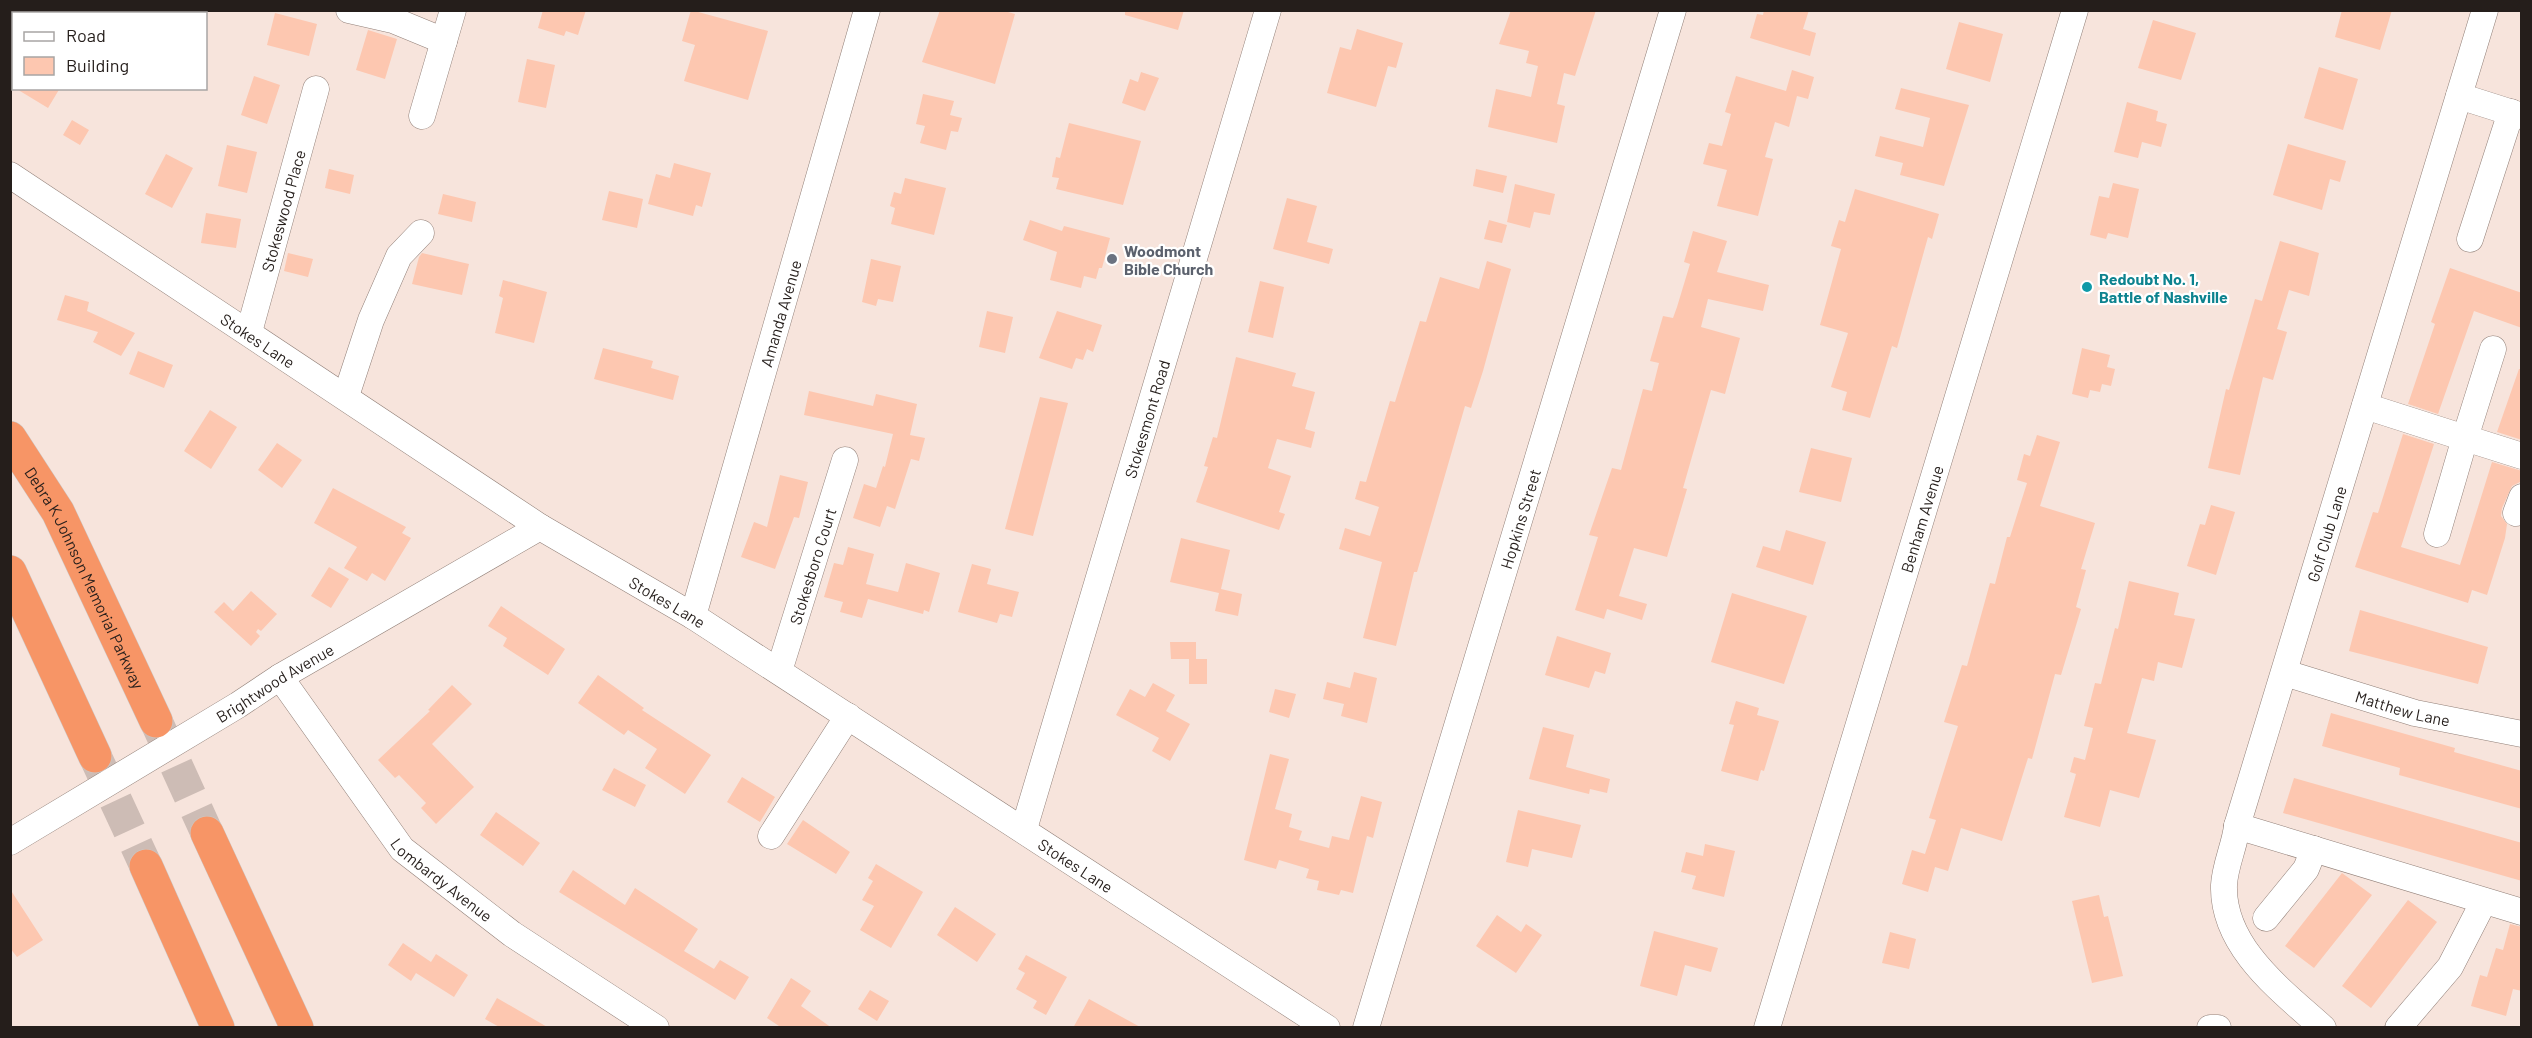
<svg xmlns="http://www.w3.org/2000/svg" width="2532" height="1038" font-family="Barlow,sans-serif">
  <rect width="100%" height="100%" fill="#f7e4dc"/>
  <path fill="#fdc7b0" d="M543,10H586L578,35L566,31L564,36L538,28Z
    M691,10L768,31L748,100L684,81L695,45L682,41Z
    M940,10H1001L1015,14L995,84L922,62Z
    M1125,10H1184L1178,30L1125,15Z
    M1511,10H1596L1575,76L1564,73L1557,104L1565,106L1557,143L1488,127L1496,89L1531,97L1538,66L1526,63L1529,51L1499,44Z
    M1764,10H1809L1803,29L1816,33L1810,56L1750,38L1757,14L1763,15Z
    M2342,10H2392L2380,50L2335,37Z
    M275,13L317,24L309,56L267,45Z
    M2153,20L2196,33L2181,80L2138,68Z
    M1959,22L2003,34L1990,82L1946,69Z
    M1357,29L1403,43L1396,68L1388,66L1376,107L1327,93L1340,47L1351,50Z
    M368,30L397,39L385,79L356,70Z
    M527,59L555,65L546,108L518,102Z
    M2319,67L2358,79L2343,130L2304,118Z
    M1792,70L1814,77L1808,99L1797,96L1789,127L1775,122L1765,157L1773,159L1758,216L1717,206L1727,170L1703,164L1709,143L1722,146L1731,114L1725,112L1736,76L1786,91Z
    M1141,72L1159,78L1145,111L1122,103L1130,79L1138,82Z
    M254,76L280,85L267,124L241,115Z
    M15,88H60L48,108Z
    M1901,88L1969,105L1944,186L1900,175L1903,163L1875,156L1880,136L1923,147L1930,118L1895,109Z
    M923,94L954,101L950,115L962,118L958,132L951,131L946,150L920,143L925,126L916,124Z
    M2127,102L2158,111L2156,121L2167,124L2161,147L2142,142L2138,158L2114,152Z
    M72,120L89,130L80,145L63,135Z
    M1069,123L1141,141L1123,205L1056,189L1059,178L1052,177L1056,157L1060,158Z
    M2288,144L2346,161L2340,182L2330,179L2322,210L2273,195Z
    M227,145L257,152L247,193L218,186Z
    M166,154L193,168L172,208L145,194Z
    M674,163L711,173L702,207L696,205L693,216L648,204L656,174L670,178Z
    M329,169L354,175L350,194L325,188Z
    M1476,169L1507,176L1503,193L1473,186Z
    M905,178L946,188L934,235L891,224L895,208L890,206L894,192L901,194Z
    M2113,183L2139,189L2128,238L2108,233L2106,239L2090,235L2099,196L2109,198Z
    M1515,184L1555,194L1550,215L1534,212L1530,228L1507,222Z
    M1855,189L1939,214L1932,239L1928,237L1897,348L1892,346L1870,418L1842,410L1847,392L1831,387L1848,333L1820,325L1841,249L1831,246L1839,220L1845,222Z
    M609,191L643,199L637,228L602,220Z
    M443,194L476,202L472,222L438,214Z
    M1287,198L1317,206L1307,242L1333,249L1329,264L1273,249Z
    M206,213L241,219L236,248L201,243Z
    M1030,220L1062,231L1064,226L1110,238L1102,268H1099L1096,279L1084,276L1081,288L1050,280L1057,252L1023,240Z
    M1489,220L1507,225L1502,243L1484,239Z
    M1693,231L1727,241L1717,272L1769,285L1763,311L1708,299L1701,327L1740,338L1725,394L1711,390L1683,488L1687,489L1667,557L1634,548L1619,596L1647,604L1642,620L1607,609L1604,619L1575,610L1598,537L1589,535L1612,468L1621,470L1643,389L1652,391L1659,363L1650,361L1663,316L1673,318L1677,307L1690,264L1684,262Z
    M2280,241L2319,253L2309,296L2289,290L2277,329L2287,332L2273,380L2263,377L2240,475L2208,468L2226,389L2229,390L2255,299L2262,301Z
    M288,253L313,259L308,277L284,271Z
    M422,253L469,264L462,295L412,284L419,257Z
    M871,259L901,266L893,302L878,299L876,306L862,302Z
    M1487,261L1511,269L1483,371L1471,408L1465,406L1417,572H1414L1396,646L1363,638L1382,562L1339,549L1345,528L1370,536L1379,507L1355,499L1360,481L1366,482L1390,401L1395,402L1420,321L1426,322L1440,277L1479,289Z
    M2450,268L2522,293V328L2474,311L2438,414L2408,404L2435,324L2431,322Z
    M503,280L547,292L534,343L495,333L503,298L499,296Z
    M1260,281L1284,287L1273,338L1248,332Z
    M65,295L89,302L87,311L135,333L121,356L93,342L98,332L57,320Z
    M987,311L1013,317L1005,353L979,347Z
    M1057,311L1102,325L1093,352L1087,349L1083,360L1076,358L1072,369L1039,358Z
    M603,348L653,361L651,368L679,376L673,400L594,379Z
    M2082,348L2110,355L2107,367L2115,369L2111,386L2102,384L2100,392L2090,390L2088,398L2072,394Z
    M138,351L173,365L164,388L129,374Z
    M1236,357L1296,373L1292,386L1315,392L1305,429L1315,432L1311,448L1277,439L1268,468L1291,476L1279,512L1285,514L1279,530L1196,502L1208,467L1204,466L1213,437L1217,438Z
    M2519,369H2522V440L2497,432Z
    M809,391L873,406L876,394L917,404L910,435L925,438L919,461L911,459L895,509L887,506L880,527L853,518L864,484L876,488L883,466L885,467L893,434L804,415Z
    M1040,397L1068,403L1033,536L1005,529Z
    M210,410L237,427L211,469L184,451Z
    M2403,434L2434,444L2401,547L2460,565L2492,462L2522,471L2520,482L2512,486L2502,508L2501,516L2507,524L2505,538L2487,595L2472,590L2468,603L2355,567L2373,512L2378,513Z
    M2037,435L2060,442L2040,506L2095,523L2081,569L2086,570L2076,607L2081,609L2061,675L2055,674L2032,759L2028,758L2002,841L1961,828L1948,871L1935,867L1928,892L1902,884L1912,850L1925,854L1936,820L1929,818L1958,726L1944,722L1962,665L1967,666L1990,583L1995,584L2007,537H2010L2027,483L2017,480L2024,454L2030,456Z
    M277,443L302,460L282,488L258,470Z
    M1811,448L1852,458L1841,502L1799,492Z
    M780,475L808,482L799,518L794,517L775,569L741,557L754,522L767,527Z
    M333,488L406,527L402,533L411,538L385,581L372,573L367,581L344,568L357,547L314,523Z
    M2211,505L2235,512L2216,575L2187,566L2200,524L2205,525Z
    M1786,530L1826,542L1813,585L1756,567L1763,546L1780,551Z
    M1181,538L1230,550L1221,589L1242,594L1238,616L1215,611L1219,593L1170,582Z
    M848,547L874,554L866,584L898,592L906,563L940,573L929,612L924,610L923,614L868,599L862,618L840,612L843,602L824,597L834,563L843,565Z
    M972,564L991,569L987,584L1019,592L1012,617L1000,614L997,623L958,612Z
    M329,567L349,579L331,608L311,596Z
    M2129,581L2179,593L2174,615L2195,619L2182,668L2158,662L2154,681L2142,678L2127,733L2156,740L2150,761L2139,798L2110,790L2100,827L2064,817L2076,774L2070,772L2074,757L2085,760L2093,728L2084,726L2095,683L2101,684L2115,628L2118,629Z
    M251,591L277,614L261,631L258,629L256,632L260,636L251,646L214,612L224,602L233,611Z
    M1732,593L1807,616L1784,684L1711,662Z
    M501,606L565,649L548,675L503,646L507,638L488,626Z
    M2360,610L2488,647L2478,684L2349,651Z
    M1557,636L1611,653L1605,674L1595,671L1589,688L1545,675Z
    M1170,642H1196V659H1207V684H1189V659H1171Z
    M1354,672L1377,678L1367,723L1341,716L1344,704L1323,699L1327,682L1350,688Z
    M598,675L644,708L642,710L711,755L685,794L645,768L657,749L628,730L624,735L578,703Z
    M1153,683L1175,695L1166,711L1190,724L1170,761L1152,751L1159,738L1116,715L1130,689L1145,697Z
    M452,685L472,704L432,744L474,787L436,824L421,808L426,803L399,775L395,778L378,760L430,711L428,710Z
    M1275,689L1296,694L1289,718L1269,712Z
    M1736,701L1759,708L1757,715L1779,721L1764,771L1761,770L1758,781L1721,771L1734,725L1729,724Z
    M2331,713L2455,748L2454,752L2522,771V809L2399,775L2400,768L2322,746Z
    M1543,727L1574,735L1566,767L1610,779L1607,793L1590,789L1589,794L1529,779Z
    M1270,754L1289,759L1275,809L1292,814L1289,827L1302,831L1299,840L1329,848L1332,836L1349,840L1361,796L1382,802L1373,838L1367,836L1353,893L1341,890L1339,895L1317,890L1319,881L1306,878L1309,869L1279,860L1276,869L1244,860Z
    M614,768L646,785L635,807L602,790Z
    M742,777L775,797L760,822L727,802Z
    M2294,778L2522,843V881L2283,813Z
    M1518,810L1581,825L1572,858L1532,849L1528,867L1506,862Z
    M496,812L540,843L523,866L480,835Z
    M803,820L850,852L836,874L787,844Z
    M1705,844L1735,851L1724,897L1692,889L1696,876L1681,872L1686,852L1703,856Z
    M876,864L923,892L891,948L860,930L874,906L862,900L873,881L868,878Z
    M573,870L625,905L635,888L698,929L684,951L714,969L720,960L749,977L735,1000L559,892Z
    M2342,873L2372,895L2314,968L2285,946Z
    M10,889L43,940L17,957L10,948Z
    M2099,895L2104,917L2108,916L2123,976L2092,983L2072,901Z
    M2408,900L2437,922L2371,1008L2342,986Z
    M955,907L996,934L977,962L937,935Z
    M1497,915L1521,932L1526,924L1542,935L1516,973L1476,946Z
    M2510,924L2522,927V991L2513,989L2506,1016L2471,1006L2480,975L2487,977L2496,948L2503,950Z
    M1654,931L1718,948L1711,972L1685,965L1677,996L1640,986Z
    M1890,932L1916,939L1909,969L1882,963Z
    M403,943L431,962L436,954L468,975L454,997L416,973L411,981L388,965Z
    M1026,955L1067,977L1046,1015L1033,1008L1037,1001L1016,989L1025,973L1018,969Z
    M791,978L811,991L801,1006L832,1028H782L767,1018Z
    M870,990L889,1001L877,1021L858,1009Z
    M497,998L549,1028H501L485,1019Z
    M1089,999L1142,1028H1073Z"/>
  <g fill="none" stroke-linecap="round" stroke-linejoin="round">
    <path stroke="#cdbcb5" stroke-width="33" stroke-dasharray="33 16" stroke-linecap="butt" d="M156,721L207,833
      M95,756L146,866"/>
    <g stroke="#928079" stroke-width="27">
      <g id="minor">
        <path d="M349,10L393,20L444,41"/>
        <path d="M2459,96L2522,116"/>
        <path d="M422,116L453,10"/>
        <path id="s1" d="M10,175L540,527L693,616L1327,1028"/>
        <path d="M2470,239L2511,112"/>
        <path id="s2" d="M249,332L316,89"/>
        <path d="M2493,349L2465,438L2522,456"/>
        <path d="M346,396L371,320L399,256L421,233"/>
        <path d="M2365,406L2465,438L2437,534"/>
        <path d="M2516,513L2522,497"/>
        <path id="s3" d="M693,616L867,10"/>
        <path id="s4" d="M779,671L845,460"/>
        <path id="s5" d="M2285,673L2415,713L2522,734"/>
        <path id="s6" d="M280,677L402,849L512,934L656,1028"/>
        <path d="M2237,826L2522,912"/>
        <path id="s7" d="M1024,829L1268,10"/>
        <path d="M771,836L848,716"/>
        <path id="s8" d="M10,842L238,705L280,677L540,527"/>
        <path d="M2266,918L2306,869L2314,849"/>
        <path id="s9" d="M1366,1028L1673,10"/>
        <path id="s10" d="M1767,1028L2075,10"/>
        <path d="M2210,1028H2218"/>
        <path id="s11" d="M2323,1028C2282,991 2222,947 2224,885C2225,865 2235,845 2237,826L2485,10"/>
        <path d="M2398,1028L2450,967L2484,901"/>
      </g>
    </g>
    <g stroke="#cbc9c8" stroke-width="34">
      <g id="highway">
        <path id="s12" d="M10,438L58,512L156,721"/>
        <path d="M10,572L95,756"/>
        <path d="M207,833L297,1028"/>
        <path d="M146,866L218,1028"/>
      </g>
    </g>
    <use href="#minor" stroke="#fff" stroke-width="26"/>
    <use href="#highway" stroke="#f79566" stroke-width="33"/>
  </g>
  <circle fill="#6b7280" stroke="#fff" stroke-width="2" cx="1112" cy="259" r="6"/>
  <circle fill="#0f9aa8" stroke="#fff" stroke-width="2" cx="2087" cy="287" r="6"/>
  <g text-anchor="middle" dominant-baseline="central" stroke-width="4.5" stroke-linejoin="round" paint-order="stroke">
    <g font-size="16" fill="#251e1b" stroke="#fff">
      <text stroke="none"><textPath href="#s2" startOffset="126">Stokeswood Place</textPath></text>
      <text stroke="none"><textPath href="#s3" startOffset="315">Amanda Avenue</textPath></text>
      <text stroke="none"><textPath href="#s1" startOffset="298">Stokes Lane</textPath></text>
      <text stroke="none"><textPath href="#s7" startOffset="428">Stokesmont Road</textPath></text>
      <text stroke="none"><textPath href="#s9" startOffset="532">Hopkins Street</textPath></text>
      <text stroke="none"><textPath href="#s10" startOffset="532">Benham Avenue</textPath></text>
      <text stroke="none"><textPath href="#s11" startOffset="546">Golf Club Lane</textPath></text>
      <text stroke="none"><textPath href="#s4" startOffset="110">Stokesboro Court</textPath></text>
      <text stroke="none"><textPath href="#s12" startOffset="159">Debra K Johnson Memorial Parkway</textPath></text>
      <text stroke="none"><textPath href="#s1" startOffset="784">Stokes Lane</textPath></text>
      <text stroke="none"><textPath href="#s8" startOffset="309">Brightwood Avenue</textPath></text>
      <text stroke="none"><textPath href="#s5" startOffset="123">Matthew Lane</textPath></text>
      <text stroke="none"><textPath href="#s1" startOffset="1270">Stokes Lane</textPath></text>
      <text stroke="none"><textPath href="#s6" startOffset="261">Lombardy Avenue</textPath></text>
    </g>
    <g font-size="16" font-weight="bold" fill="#5b616d" stroke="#fff" text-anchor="start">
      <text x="1124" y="250">Woodmont<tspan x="1124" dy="18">Bible Church</tspan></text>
    </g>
    <g font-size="16" font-weight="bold" fill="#0d838f" stroke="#fff" text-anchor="start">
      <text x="2099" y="278">Redoubt No. 1,<tspan x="2099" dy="18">Battle of Nashville</tspan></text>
    </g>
  </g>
  <rect width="2532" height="1038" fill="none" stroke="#251e1b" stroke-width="24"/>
  <rect x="12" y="12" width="195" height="78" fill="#ffffff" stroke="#a8a5a4" stroke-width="1.5"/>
  <rect x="24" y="32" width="30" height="9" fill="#ffffff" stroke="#a8a5a4" stroke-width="1.5"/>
  <text x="66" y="42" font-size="18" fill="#251e1b">Road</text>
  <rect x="24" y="57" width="30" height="18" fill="#fdc7b0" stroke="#a8a5a4" stroke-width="1.5"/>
  <text x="66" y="72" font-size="18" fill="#251e1b">Building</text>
</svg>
